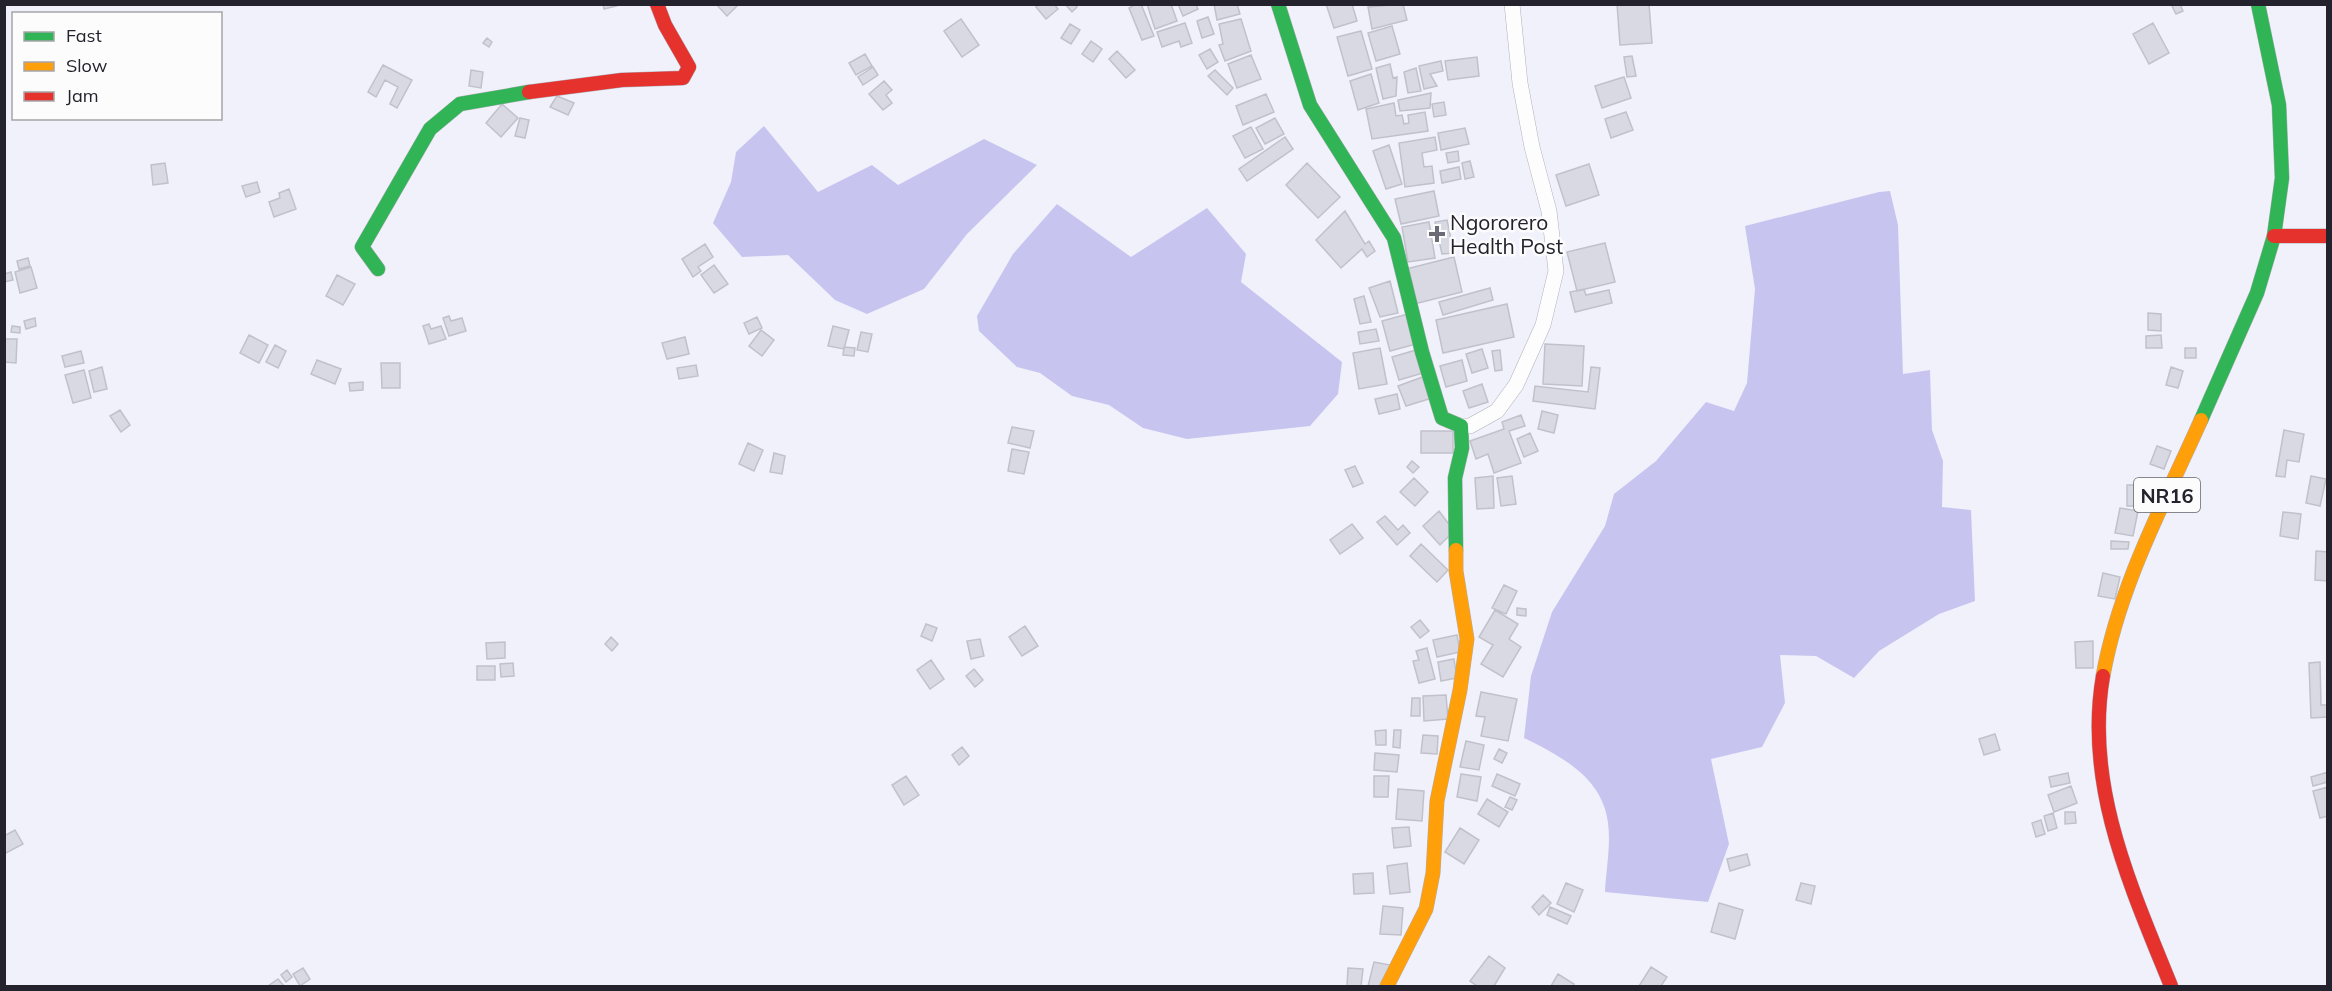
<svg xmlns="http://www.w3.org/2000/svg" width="2332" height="991" font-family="Mulish,sans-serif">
  <rect width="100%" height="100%" fill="#f1f1fb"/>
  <path fill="#c7c5f0" d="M764,126L818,192L872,165L898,185L984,139L1037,165L967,234L924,289L867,314L835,300L788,255L742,257L713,223L731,182L736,152Z
    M1890,191L1898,225L1903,374L1930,370L1932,430L1943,461L1942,507L1971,510L1975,601L1939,614L1879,651L1854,678L1816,656L1780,655L1785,703L1762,747L1711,759L1729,844L1708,902L1605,892C1606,870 1611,845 1608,823C1603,778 1561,756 1524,738L1531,676L1552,612L1605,526L1614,494L1656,461L1706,402L1734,411L1747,383L1755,289L1745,226L1879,192Z
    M1057,204L1131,257L1207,208L1246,254L1241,282L1342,362L1338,394L1310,426L1187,439L1143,428L1109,405L1072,396L1040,373L1017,367L979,331L977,316L1013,254Z"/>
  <path fill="#d9d9e4" stroke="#c1c1cb" stroke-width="1.5" d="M603,4H624L604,9Z
    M716,4H739L727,16Z
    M1039,4H1054L1058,9L1046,19L1036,7Z
    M1065,4H1074L1077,7L1072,12Z
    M1136,4H1141L1154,36L1142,40L1129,8Z
    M1147,4H1171L1177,21L1155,29Z
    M1178,4H1196L1198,9L1183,16Z
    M1214,4H1237L1240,14L1217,20Z
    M1326,4H1352L1357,21L1334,28Z
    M1403,4L1407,20L1372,29L1368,7Z
    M1617,4H1649L1652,43L1620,45Z
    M2171,4H2180L2183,11L2176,14Z
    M1208,17L1214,34L1202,38L1197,21Z
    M961,19L979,45L962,57L944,31Z
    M1241,19L1251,51L1225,61L1219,45L1223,44L1219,24Z
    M1185,23L1192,43L1181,47L1179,41L1162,47L1157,32Z
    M2153,23L2169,53L2149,64L2133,34Z
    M1070,24L1080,30L1071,44L1061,38Z
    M1392,26L1400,54L1376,61L1368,33Z
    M1361,31L1372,69L1348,76L1337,37Z
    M487,38L492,42L489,47L483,43Z
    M1091,41L1102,49L1093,62L1082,54Z
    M1210,49L1218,62L1207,69L1199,55Z
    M1117,51L1135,70L1126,78L1109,59Z
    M865,54L872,66L856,75L849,63Z
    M1251,55L1261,79L1237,88L1228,64Z
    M1632,56L1636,76L1627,77L1624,57Z
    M1477,57L1479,76L1448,80L1445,61Z
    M1441,61L1443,71L1430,74L1437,86L1424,89L1419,66Z
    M1390,64L1393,78L1397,77L1396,96L1383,99L1376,68Z
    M383,65L412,80L397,108L390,104L398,87L385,80L376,97L368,92Z
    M873,67L878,75L863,85L858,77Z
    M1416,68L1421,91L1408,93L1404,72Z
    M471,70L483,72L481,88L469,86Z
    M1215,70L1233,88L1227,95L1208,76Z
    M1371,74L1379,103L1358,110L1350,81Z
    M1624,77L1631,98L1602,108L1595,86Z
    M884,81L892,90L886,95L892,103L883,110L869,94Z
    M1431,93L1430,108L1400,111L1398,100Z
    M1266,94L1274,112L1243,125L1236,106Z
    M557,96L574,103L568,115L550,107Z
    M1444,102L1446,115L1434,117L1432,104Z
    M1394,103L1396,116L1402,115L1404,124L1409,123L1408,115L1425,112L1428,131L1372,139L1366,109Z
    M502,104L518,118L501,137L486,123Z
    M1626,112L1633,130L1611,138L1605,119Z
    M520,118L529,120L525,138L515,136Z
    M1275,118L1284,134L1265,144L1256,128Z
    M1251,127L1263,149L1245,158L1233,136Z
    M1465,128L1469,144L1441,150L1438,133Z
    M1285,137L1293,149L1247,181L1239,169Z
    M1435,137L1437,150L1422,153L1424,167L1432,166L1434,183L1405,187L1399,143Z
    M1389,145L1402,184L1386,189L1373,151Z
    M1458,151L1459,161L1448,163L1446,153Z
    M1470,161L1474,177L1465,179L1462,163Z
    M165,163L168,183L153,185L151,165Z
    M1307,163L1340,197L1318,218L1286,185Z
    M1589,164L1599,195L1566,206L1556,175Z
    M1459,167L1461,179L1442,183L1440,171Z
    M257,182L260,192L246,197L242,186Z
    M289,189L296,209L274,217L269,202L280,198L279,193Z
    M1434,191L1439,216L1401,224L1395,199Z
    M1345,211L1365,244L1369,241L1375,251L1367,257L1362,249L1341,268L1316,240Z
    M1447,220L1454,253L1442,254L1435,222Z
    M1429,222L1435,258L1408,262L1402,227Z
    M1605,243L1615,282L1577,291L1567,252Z
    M705,244L713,257L698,267L701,271L693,277L682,259Z
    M1454,257L1462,292L1414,304L1406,269Z
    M28,258L30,266L19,269L17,261Z
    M714,265L728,284L714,293L701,275Z
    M31,267L37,288L20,293L15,272Z
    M11,272L13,280L4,282V274Z
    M337,275L355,284L343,305L326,296Z
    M1390,281L1398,313L1380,317L1369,288Z
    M1490,288L1493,300L1443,315L1439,302Z
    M1584,289L1586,295L1609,290L1612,303L1575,312L1570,292Z
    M1364,296L1371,322L1360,324L1354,299Z
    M1507,304L1514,337L1443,353L1436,320Z
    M2148,313L2161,314V331L2148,330Z
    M1408,314L1416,344L1390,351L1382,321Z
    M449,316L451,321L462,318L466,331L449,336L443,318Z
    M757,317L762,328L749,334L744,323Z
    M35,318L36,326L26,329L24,321Z
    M429,324L431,329L441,326L446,339L429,344L423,326Z
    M12,326L20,327V333L11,332Z
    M833,326L849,330L844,349L828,346Z
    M1376,329L1379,341L1360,344L1358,332Z
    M761,330L774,340L762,356L749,346Z
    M861,332L872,334L868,352L857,350Z
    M249,335L268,345L259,363L240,353Z
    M2161,335L2162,348H2146V336Z
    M685,337L689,354L667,359L662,343Z
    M4,339H17L16,363L4,362Z
    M1545,344L1584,346L1582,386L1543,384Z
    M275,345L286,351L278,368L266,362Z
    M844,347L855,348L854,356L843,355Z
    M1380,348L1387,384L1359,389L1353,353Z
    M2185,348H2196V358H2185Z
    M1482,349L1488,368L1472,373L1466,354Z
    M1416,350L1423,373L1399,380L1392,357Z
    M1500,350L1502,370L1495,371L1492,351Z
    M81,351L84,363L65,367L62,356Z
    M317,360L341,369L335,384L311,374Z
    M1462,360L1467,381L1446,387L1440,366Z
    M381,363H400V388H382Z
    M696,365L698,376L679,379L677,368Z
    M102,367L107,389L94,392L89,371Z
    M1591,367L1600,368L1595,409L1533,401L1535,386L1588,392Z
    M2171,367L2183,371L2178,388L2166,385Z
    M84,370L91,398L73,403L65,375Z
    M1425,376L1432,398L1406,406L1398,386Z
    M363,382V390L350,391L349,383Z
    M1482,384L1488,402L1469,408L1463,391Z
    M1397,394L1400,409L1379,414L1375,399Z
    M120,410L130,425L121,432L110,416Z
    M1542,411L1558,415L1554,433L1538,429Z
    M1521,415L1525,426L1509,431L1521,463L1494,473L1488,454L1476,459L1470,441L1504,429L1502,422Z
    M1012,427L1034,431L1030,448L1008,443Z
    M2284,430L2304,434L2299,462L2287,460L2285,477L2276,476Z
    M1421,431H1453V453H1421Z
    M1530,433L1538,451L1524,457L1517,439Z
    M748,443L763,450L754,471L739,464Z
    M2157,446L2171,451L2164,469L2150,464Z
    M1012,449L1029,452L1024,474L1008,471Z
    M774,453L785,456L782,474L770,472Z
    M1412,461L1419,467L1413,473L1407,467Z
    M1355,466L1363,483L1353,487L1345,470Z
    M1493,476L1494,508L1477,509L1475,478Z
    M1512,476L1516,504L1501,506L1497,478Z
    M2311,476L2326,479L2320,506L2306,503Z
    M1414,478L1428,492L1415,506L1400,492Z
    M2127,485H2137L2140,506H2127Z
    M2120,508L2138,511L2133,536L2115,533Z
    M1439,511L1454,531L1440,545L1423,526Z
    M2283,512L2301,514L2298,539L2280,536Z
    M1385,516L1398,530L1403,525L1410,533L1397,545L1377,522Z
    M1352,524L1363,538L1340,554L1330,540Z
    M2111,541L2129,542L2128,549H2111Z
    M1421,544L1448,570L1437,582L1410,556Z
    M2316,551L2328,552V581L2315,580Z
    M2103,573L2120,577L2115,599L2098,596Z
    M1504,585L1517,591L1506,614L1492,608Z
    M1517,608L1526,609V616L1517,615Z
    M1495,610L1518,624L1509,639L1521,647L1503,677L1481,664L1493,645L1479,637Z
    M1420,620L1429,631L1420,638L1411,627Z
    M926,624L937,628L932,641L921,636Z
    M1025,626L1038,646L1022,656L1009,637Z
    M1457,635L1460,652L1437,657L1433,640Z
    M611,637L618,644L612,651L605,644Z
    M980,639L984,656L971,659L967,641Z
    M2093,641V668H2076L2075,642Z
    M505,642V658L487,659L486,643Z
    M1427,648L1435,679L1419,683L1413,661L1419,660L1416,651Z
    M1454,659L1457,678L1441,681L1438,662Z
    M931,660L944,679L930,689L917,670Z
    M2320,662L2321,705H2328V717L2311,718L2309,663Z
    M513,663L514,676L501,677L500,664Z
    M477,666H495V680H477Z
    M974,669L983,680L975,687L966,676Z
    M1481,692L1517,699L1508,741L1481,736L1485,717L1476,716Z
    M1446,695L1448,719L1424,721L1423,696Z
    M1412,698H1420V716H1411Z
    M1386,730V745H1376L1375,731Z
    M1394,730H1401L1400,748L1393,747Z
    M1995,734L2000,750L1984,755L1979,739Z
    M1423,735L1438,736L1437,754L1421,753Z
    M1466,741L1484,745L1479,770L1460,767Z
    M962,747L969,756L959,765L952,755Z
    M1499,749L1507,753L1502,763L1494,759Z
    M1375,753L1399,755L1397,772L1374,770Z
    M2328,772V782L2313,786L2311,777Z
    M2068,773L2070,783L2051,787L2049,777Z
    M1461,774L1481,777L1477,801L1457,797Z
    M1497,774L1520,784L1515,796L1492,786Z
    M906,776L919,795L904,805L892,785Z
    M1374,776H1389L1388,797H1374Z
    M2071,786L2077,803L2054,812L2048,795Z
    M2328,787V816L2320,818L2313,791Z
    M1398,789L1424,791L1422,821L1396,819Z
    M1510,797L1517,800L1512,810L1505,807Z
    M1487,799L1508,812L1499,827L1478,814Z
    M2065,812H2075L2076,823L2065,824Z
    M2053,813L2057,828L2048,831L2044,816Z
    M2041,820L2045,834L2036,837L2032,823Z
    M1409,827L1411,846L1394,848L1392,828Z
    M1460,828L1479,840L1464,864L1445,852Z
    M15,830L23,844L4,854V833L6,835Z
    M1747,854L1750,865L1730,871L1727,859Z
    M1407,863L1410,892L1390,894L1387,866Z
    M1373,873L1374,893L1354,894L1353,874Z
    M1566,883L1583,890L1574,912L1557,904Z
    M1801,883L1815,886L1811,904L1796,900Z
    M1543,895L1551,903L1539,915L1532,907Z
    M1719,903L1743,910L1735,939L1711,932Z
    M1383,906L1403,908L1401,935L1380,934Z
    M1550,907L1571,916L1567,924L1547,915Z
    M1489,956L1505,968L1494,986H1477L1470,981Z
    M1374,962L1390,965L1385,986H1368Z
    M1651,967L1667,977L1661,986H1639Z
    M303,968L310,979L300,986L293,974Z
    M1348,968L1363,969L1361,986H1347Z
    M287,970L292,977L286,982L281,975Z
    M1558,974L1574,984L1573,986H1551Z
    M278,979L284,986H268Z"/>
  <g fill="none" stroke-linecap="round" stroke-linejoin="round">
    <g stroke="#b0b0ba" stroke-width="16">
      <path id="street" d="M1461,426H1470L1497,411L1516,385L1543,325L1556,271L1549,211L1532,147L1520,83L1512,4"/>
    </g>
    <g stroke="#b0b0ba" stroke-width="15">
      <path id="fast" d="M1278,4L1310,105L1394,238L1422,352L1442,418L1461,426L1462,448L1455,478L1456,550
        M378,269L362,247L430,129L460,104L529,92
        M2201,420L2257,293L2274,236L2282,178L2279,105L2258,4"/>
    </g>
    <g stroke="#b0b0ba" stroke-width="15">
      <path id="slow" d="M2103,676C2119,586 2164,503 2201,420
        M1387,986L1426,909L1433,873L1437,801L1460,690L1467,639L1456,571V550"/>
    </g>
    <g stroke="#b0b0ba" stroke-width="15">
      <path id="jam" d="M529,92L622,80L683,78L689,67L665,25L657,4
        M2274,236H2328
        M2103,676C2084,785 2131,887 2171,986"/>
    </g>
    <use href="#street" stroke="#fdfdfe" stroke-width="15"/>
    <use href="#fast" stroke="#30b455" stroke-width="14"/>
    <use href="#slow" stroke="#ff9f0a" stroke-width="14"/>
    <use href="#jam" stroke="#e5322d" stroke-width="14"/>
  </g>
  <path fill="#6b6a75" stroke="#fcfcfc" stroke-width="2" d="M1434 225h6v6h6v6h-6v6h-6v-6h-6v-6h6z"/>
  <g text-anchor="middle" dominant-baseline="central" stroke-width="5" stroke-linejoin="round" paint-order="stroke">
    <rect fill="#fcfcfc" stroke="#64636b" stroke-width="1.5" x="2134" y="478" width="66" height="34" rx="4.5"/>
    <g font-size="20" font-weight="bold" fill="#23222d">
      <text x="2167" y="495">NR16</text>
    </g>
    <g font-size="21" fill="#23222d" stroke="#fcfcfc" text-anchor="start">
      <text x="1450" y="222">Ngororero<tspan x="1450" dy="24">Health Post</tspan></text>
    </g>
  </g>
  <rect width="2332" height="991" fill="none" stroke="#23222d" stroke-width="12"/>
  <rect x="12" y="12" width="210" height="108" fill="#fcfcfc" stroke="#a5a5a9" stroke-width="1.5"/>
  <rect x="24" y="32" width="30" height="9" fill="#30b455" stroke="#a5a5a9" stroke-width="1.5"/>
  <text x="66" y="42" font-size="18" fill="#23222d">Fast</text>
  <rect x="24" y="62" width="30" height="9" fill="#ff9f0a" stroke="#a5a5a9" stroke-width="1.5"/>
  <text x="66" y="72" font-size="18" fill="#23222d">Slow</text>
  <rect x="24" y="92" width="30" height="9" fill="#e5322d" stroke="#a5a5a9" stroke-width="1.5"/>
  <text x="66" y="102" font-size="18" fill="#23222d">Jam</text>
</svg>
